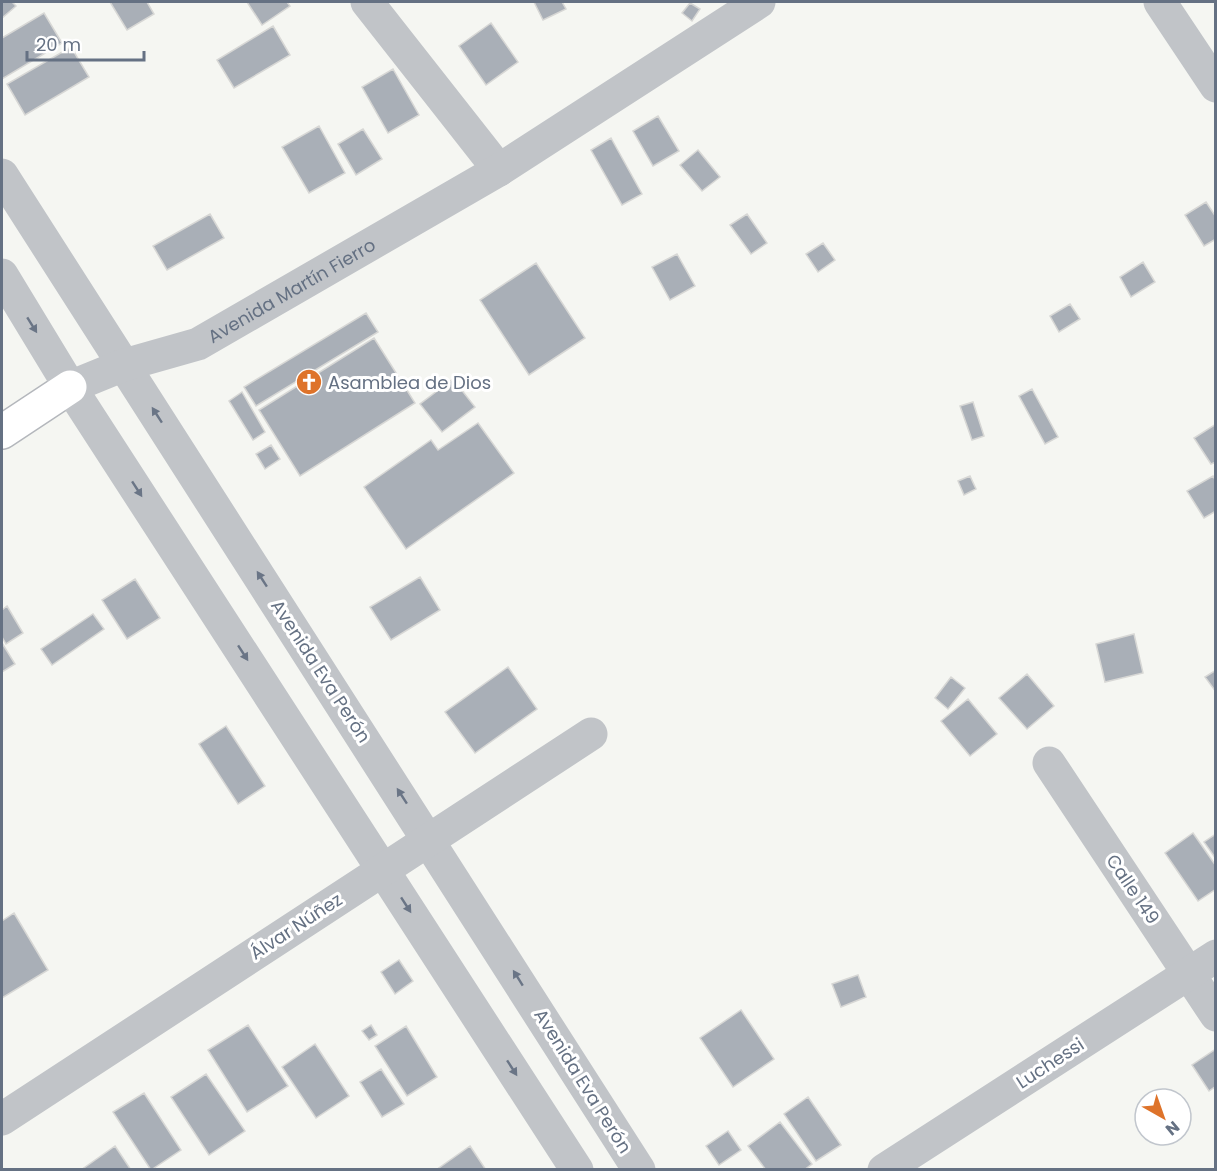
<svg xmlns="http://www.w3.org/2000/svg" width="1217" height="1171" font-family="Poppins,sans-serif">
  <rect width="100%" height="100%" fill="#f5f6f2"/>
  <path fill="#a9afb7" stroke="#d7d7d5" stroke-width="1.5" d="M2,2H12L16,6L2,18Z
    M110,2H147L154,14L127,30Z
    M247,2H287L290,6L262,25Z
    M534,2H562L566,9L543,20Z
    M690,3L700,9L692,21L682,13Z
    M44,13L62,43L2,79V38Z
    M491,23L518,62L486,85L459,46Z
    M273,26L290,55L234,88L217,60Z
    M71,47L89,77L25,115L7,84Z
    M393,69L419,115L388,133L362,87Z
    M658,116L679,151L653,166L633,131Z
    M319,126L345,173L309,193L282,147Z
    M363,129L382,159L356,175L338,144Z
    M611,138L642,194L622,205L591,150Z
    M698,150L720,177L702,191L680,165Z
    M1206,202L1216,217V239L1204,246L1185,215Z
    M210,214L224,238L167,270L153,246Z
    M747,214L767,243L751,254L730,225Z
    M823,243L835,260L818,272L806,254Z
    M677,254L695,286L670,300L652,267Z
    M1143,262L1155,282L1131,297L1120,277Z
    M536,263L585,338L529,375L480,300Z
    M1070,304L1080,319L1059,332L1050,316Z
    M366,313L378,332L256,406L244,387Z
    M374,338L415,403L300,476L259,410Z
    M453,379L475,407L442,432L420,404Z
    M1032,389L1058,437L1045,444L1019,396Z
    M242,392L265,432L253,440L229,401Z
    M973,402L984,436L972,440L960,406Z
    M478,423L514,473L406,549L364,487L431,440L438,450Z
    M1216,424V462L1211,464L1194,438Z
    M271,445L280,459L265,469L256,454Z
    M970,476L976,489L964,495L958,481Z
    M1213,476L1216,481V511L1204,518L1187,491Z
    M420,577L440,610L391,640L370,607Z
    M135,579L160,618L127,639L102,600Z
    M7,606L23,633L6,644L2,637V610Z
    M93,614L104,629L52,665L41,649Z
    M1134,634L1143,673L1105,682L1096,644Z
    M2,643L15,664L2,672Z
    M508,667L537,709L475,753L445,712Z
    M1216,670V692L1205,677Z
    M1027,674L1054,706L1027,729L999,698Z
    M951,677L965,688L948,709L935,698Z
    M968,699L997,734L970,756L941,721Z
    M226,726L265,786L238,804L199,744Z
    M1193,833L1216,866V889L1198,901L1165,853Z
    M1216,834V859L1204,842Z
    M14,913L48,970L2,998V921Z
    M399,960L413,981L395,994L381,972Z
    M858,975L866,997L841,1007L832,984Z
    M741,1010L774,1059L733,1087L700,1038Z
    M248,1025L288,1086L247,1112L208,1050Z
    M371,1025L377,1035L369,1040L362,1031Z
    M406,1026L437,1077L407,1096L375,1046Z
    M315,1044L349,1096L316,1118L282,1067Z
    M1216,1049V1086L1209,1091L1192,1065Z
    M381,1069L404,1104L382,1117L360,1082Z
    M206,1074L245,1131L209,1155L171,1097Z
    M144,1093L181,1150L151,1170L113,1112Z
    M808,1097L841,1145L816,1161L784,1114Z
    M780,1122L812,1164L804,1170H766L748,1146Z
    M728,1131L741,1150L719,1165L706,1146Z
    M115,1146L131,1170H81Z
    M470,1146L486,1170H436Z"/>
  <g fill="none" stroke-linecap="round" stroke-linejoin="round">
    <g stroke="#b4b7bc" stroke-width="36">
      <path id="major" d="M2,432L70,387"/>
    </g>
    <g stroke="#c1c4c8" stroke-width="33">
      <path d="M367,2L499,170"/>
      <path d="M1160,2L1216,86"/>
      <path d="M2,175L639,1170"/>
      <path d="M2,275L70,387L577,1170"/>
      <path id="s1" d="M70,387L124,365L198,344L499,170L759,2"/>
      <path d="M1049,763L1216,1015"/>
      <path d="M2,1119L591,734"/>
      <path d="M884,1170L1216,956"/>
    </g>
    <use href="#major" stroke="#fff" stroke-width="33"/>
  </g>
  <defs><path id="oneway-solid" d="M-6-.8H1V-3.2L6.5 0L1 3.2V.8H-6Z" transform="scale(1.5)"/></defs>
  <g fill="#6a7586">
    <use href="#oneway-solid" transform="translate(32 325) rotate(58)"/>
    <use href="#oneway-solid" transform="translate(157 415) rotate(-123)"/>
    <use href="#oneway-solid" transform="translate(137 489) rotate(57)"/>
    <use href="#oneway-solid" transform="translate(262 579) rotate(-123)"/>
    <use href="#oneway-solid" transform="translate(243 653) rotate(57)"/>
    <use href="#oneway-solid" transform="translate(402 796) rotate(-123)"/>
    <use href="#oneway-solid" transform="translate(406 905) rotate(57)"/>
    <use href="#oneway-solid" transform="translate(518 978) rotate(-122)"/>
    <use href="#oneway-solid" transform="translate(512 1068) rotate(57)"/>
  </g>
  <defs>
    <g id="church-disc" transform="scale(1.35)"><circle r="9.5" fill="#de732a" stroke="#fff"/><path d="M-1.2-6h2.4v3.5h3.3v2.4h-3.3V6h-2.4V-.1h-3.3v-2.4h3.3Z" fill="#fff"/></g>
  </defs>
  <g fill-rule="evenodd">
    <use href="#church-disc" x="309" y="382"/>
  </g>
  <g text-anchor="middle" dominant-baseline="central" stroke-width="6" stroke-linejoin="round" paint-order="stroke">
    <g font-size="18" fill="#657183" stroke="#fff">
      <text stroke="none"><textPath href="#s1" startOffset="243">Avenida Martín Fierro</textPath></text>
      <text transform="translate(321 671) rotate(57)">Avenida Eva Perón</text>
      <text transform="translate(1133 889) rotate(56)">Calle 149</text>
      <text transform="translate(296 926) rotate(-33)">Álvar Núñez</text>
      <text transform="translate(1050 1063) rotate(-33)">Luchessi</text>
      <text transform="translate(583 1081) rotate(58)">Avenida Eva Perón</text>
    </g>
    <g font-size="18" fill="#657183" stroke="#fff" text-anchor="start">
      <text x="328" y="382">Asamblea de Dios</text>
    </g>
  </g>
  <rect width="1217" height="1171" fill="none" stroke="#657183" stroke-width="6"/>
  <g transform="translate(1163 1117) rotate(140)"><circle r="28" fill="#ffffff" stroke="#c1c6cd" stroke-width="1.5"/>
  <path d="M0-4.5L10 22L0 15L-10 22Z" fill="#de732a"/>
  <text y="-9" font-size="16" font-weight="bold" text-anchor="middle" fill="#657183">N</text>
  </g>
  <path d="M27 51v9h117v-9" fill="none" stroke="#657183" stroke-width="3"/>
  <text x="36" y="51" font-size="18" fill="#657183" stroke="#ffffff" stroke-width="4.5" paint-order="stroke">20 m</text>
</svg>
